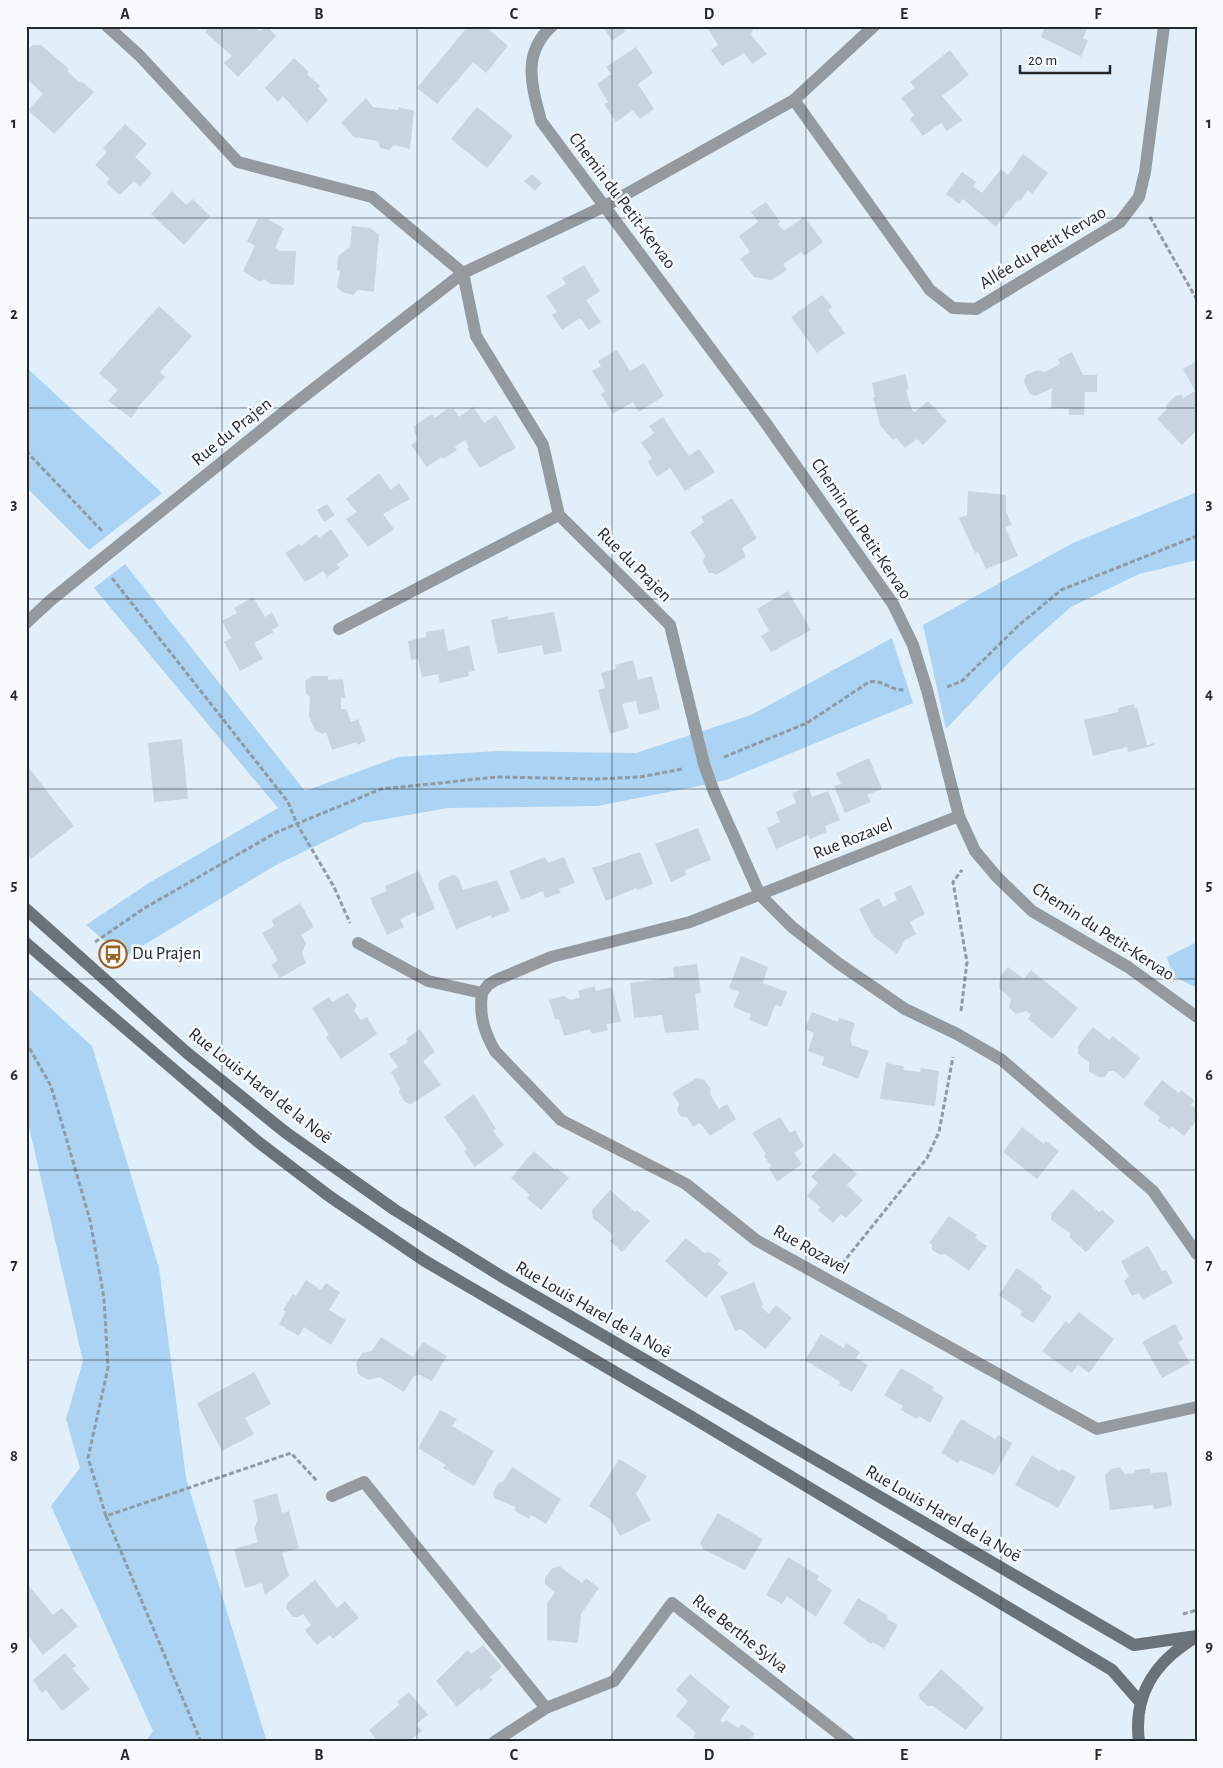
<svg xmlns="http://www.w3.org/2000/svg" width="1223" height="1768" font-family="'Alegreya Sans',sans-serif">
  <rect width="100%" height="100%" fill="#e1effb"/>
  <path fill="#aad3f4" d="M26,367L162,493L89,550L26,487Z
    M1197,492V560L1139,574L1071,607L1015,656L946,729L923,625L1073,543Z
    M125,564L305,791L398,757L498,751L636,753L751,715L892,638L913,703L726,780L689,788L597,806L448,808L363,823L276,865L124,957L86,925L149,883L278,808L94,588Z
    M1197,942V988L1173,976L1167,957Z
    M26,986L92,1046L159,1268L186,1478L267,1742H145L153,1731L51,1506L80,1468L66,1419L83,1361L26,1114Z"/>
  <path fill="#c8d5e1" d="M210,26H255L260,31L267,26L276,36L238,77L224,63L232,56L205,32Z
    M468,26H485L508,46L486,73L473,62L437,104L417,88Z
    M603,26H622L625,32L612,41Z
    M712,26H764L757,30L753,29L751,35L767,54L752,64L744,53L722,66L711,50L718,45L708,29Z
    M1045,26H1088L1083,38L1088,41L1081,57L1041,37Z
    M33,45H41L69,69L67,71L80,83L81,81L94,92L54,134L28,110L43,94L26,78V52Z
    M636,47L653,73L638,84L654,109L640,119L633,110L616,122L604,104L608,102L597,84L611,74L606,67Z
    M950,50L969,75L942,96L962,120L947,131L941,123L923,136L910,119L914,115L901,98L915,88L910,82Z
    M294,58L309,72L307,74L320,86L318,88L328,100L307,123L283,96L278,102L265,88Z
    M366,98L373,107L398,110L399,107L414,111L410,149L394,145L389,150L380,148L378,141L354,137L341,123Z
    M477,107L513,136L487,168L451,139Z
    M125,124L147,144L135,157L152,173L140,187L134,181L120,195L106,183L110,179L95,165L107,152L103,148Z
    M1023,154L1048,173L1032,194L1028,190L1020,201L1018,199L996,227L963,199L959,204L946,194L962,172L976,182L973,186L982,193L1001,169L1008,175Z
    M532,174L542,183L535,191L524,181Z
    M172,191L186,205L193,199L210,216L184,245L151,214Z
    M766,202L780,222L778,224L782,229L785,230L804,217L823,242L804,256L801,252L783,264L787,270L771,280L754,277L740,259L750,252L739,236L758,222L751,212Z
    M258,219H267L284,228L275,248L279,251H296L294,285L271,284L264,279L260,282L243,271L255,246L247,241Z
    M352,226L370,228L379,235L374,292L358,290L353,295L342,292L337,287L340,271L337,270L338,256L350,247Z
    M584,265L600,291L586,300L601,322L589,330L580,318L562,330L552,315L557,312L546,296L566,284L562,278Z
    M822,295L832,307L828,310L845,333L817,353L791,317Z
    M159,306L192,336L160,372L165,377L137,408L138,409L131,418L108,401L118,390L99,373Z
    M617,350L630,371L644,363L664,396L639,412L633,402L613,414L601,394L605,391L592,371L601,366L598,361Z
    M1072,352L1083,375H1097V392H1085L1084,415H1069V409L1051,408L1052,388L1036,396L1030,394L1024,382L1026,375L1038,370L1045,372L1060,364L1058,359Z
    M1197,361V435L1195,432L1182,445L1157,419L1167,409L1166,406L1174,397L1181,394L1183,398L1195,391L1183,369Z
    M905,374L909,389L906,390L912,410L915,412L928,401L947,421L923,445L917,439L905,448L896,438L893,440L880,425L873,397H875L872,383Z
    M473,407L484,423L496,415L516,448L480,468L467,449L469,447L465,440L455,447L457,450L443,459L441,457L427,467L411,445L418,440L413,427L432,414L435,418L447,409H454L459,417Z
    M663,417L689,456L699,449L715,472L685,491L670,468L657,477L648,462L652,458L641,443L654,433L649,426Z
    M379,473L391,490L399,483L410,499L383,514L394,529L368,547L346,519L357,512L346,499Z
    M968,491L1006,495V512L1012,525L1005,527L1018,556L986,569L978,552L975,553L959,518L967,515Z
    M732,498L757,538L742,548L746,557L716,575L714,573H709L703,562L705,555L690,532L704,522L701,517Z
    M327,504L335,515L324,522L317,510Z
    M331,529L349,556L337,564L340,568L327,577L323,571L305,582L285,553L299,544L301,546L316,534L319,538Z
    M788,591L811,630L771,652L761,636L769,631L757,609Z
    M253,597L265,617L272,612L279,626L272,630L274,632L254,643L263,659L240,671L224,642L231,638L222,621L237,613L234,608Z
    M554,612L562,651L544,655L542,645L498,654L491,620L508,616V620Z
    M444,629L448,651L469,645L475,671L468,672L469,676L440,683L438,674L422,677L418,659L411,660L408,641L426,637V632Z
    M633,660L638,680L652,676L660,709L639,715L636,701L622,704L629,728L610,734L598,690L605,688L601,673L616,669L615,665Z
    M312,676H328V680L343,679L345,698H341V709H346L351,722L358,719L366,741L357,745V742L332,750L326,732L322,734L315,730L309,716L310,697L306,694L305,681Z
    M1134,704L1135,708L1137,707L1147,745L1154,743L1155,745L1128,752L1127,747L1093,756L1084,720L1118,712V708Z
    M182,739L188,799L154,802L148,743Z
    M869,758L882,789L867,795L871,802L845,813L834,786L841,784L836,773Z
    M26,764L74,826L31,859L26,852Z
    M809,787L812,797L828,791L840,820L825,826L827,832L810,839L808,835L776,849L767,828L780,822L776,812L796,803L792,793Z
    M698,828L711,860L685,870L686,875L671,882L655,844Z
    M640,852L653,884L637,890L636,888L606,901L592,868Z
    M545,857L548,863L564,857L575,883L559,889L561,893L545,898L543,891L521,900L509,871Z
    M419,871L435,909L417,917L415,912L400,919L404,927L387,935L370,898L387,891L385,886Z
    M453,875L458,877L463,890L497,880L510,911L492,918L491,915L456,929L438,886L440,880Z
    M911,885L925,914L910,922L916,934L905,940L897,954L873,936L859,909L879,898L883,907L897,900L894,893Z
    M300,903L314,927L301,935L306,943L302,953L306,963L280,978L271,965L278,960L262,933L274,926L272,920Z
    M741,956L768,967L763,983L787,992L781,1007L775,1005L767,1027L749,1020L751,1014L733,1007L739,992L729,988Z
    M697,964L701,993L695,994L699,1030L665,1033L662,1015L634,1018L630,983L674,977L673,967Z
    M1008,967L1024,979L1031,970L1078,1008L1052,1039L1028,1019L1031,1014L1026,1011L1016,1014L1009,1007L1011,999L999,988L1000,977Z
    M595,986L596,991L612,987L621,1022L606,1024L608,1030L592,1034L590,1029L564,1036L559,1019H555L549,1000L564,996L571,1000L580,997L578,991Z
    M348,993L357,1006L354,1010L361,1020L367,1017L377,1034L341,1059L326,1037L329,1035L312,1008L329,997L332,1002Z
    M812,1012L838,1022L839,1018L855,1023L850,1039L852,1045L869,1051L858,1079L822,1065L824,1057L808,1051L814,1033L805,1029Z
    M1093,1027L1109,1040L1113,1036L1140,1058L1124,1079L1114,1071H1109L1105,1077H1098L1089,1071V1062L1078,1054V1046Z
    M420,1029L435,1052L423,1061L441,1085L411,1104L406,1103L399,1093L400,1088L391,1072L398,1067L389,1054L408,1042L406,1039Z
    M886,1063L904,1066L903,1070L920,1072L921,1068L939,1071L935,1106L880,1099Z
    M697,1078L704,1080L711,1089L710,1094L719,1109L727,1104L736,1119L710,1136L700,1123L693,1127L687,1117H681L677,1110L679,1104L672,1093Z
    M1162,1080L1179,1093L1181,1090L1194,1100L1191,1105L1197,1109V1120L1184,1136L1172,1126L1170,1129L1158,1121L1160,1117L1143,1104Z
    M474,1094L496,1129L493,1131L504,1145L475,1167L464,1151L467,1149L444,1117Z
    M780,1117L790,1133L795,1130L804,1146L794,1153L802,1164L777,1182L769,1168L771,1166L764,1156L766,1154L752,1133Z
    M1022,1127L1044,1144L1046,1141L1059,1151L1037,1179L1003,1152Z
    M534,1151L555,1170L557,1168L569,1178L541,1210L527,1198L530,1195L511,1178Z
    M834,1153L857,1174L847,1185L863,1200L846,1218L841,1214L833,1223L818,1210L820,1207L807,1196L818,1183L811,1177Z
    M1073,1189L1099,1212L1102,1210L1115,1221L1086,1252L1070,1238V1233L1051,1220V1214Z
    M610,1190L635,1212L637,1210L650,1221L622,1252L610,1241L614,1236L593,1218L592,1210Z
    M949,1216L977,1235L975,1238L987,1246L969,1271L945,1254L941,1255L932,1250V1244L929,1243Z
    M686,1238L704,1253L710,1252L721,1260L718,1264L728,1273L706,1298L665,1261Z
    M1148,1246L1162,1271L1166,1270L1173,1283L1143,1300L1139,1293L1132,1296L1124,1281L1129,1277L1121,1261Z
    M1017,1268L1042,1286L1041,1289L1052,1297L1033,1323L1020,1315L1022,1311L999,1295Z
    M306,1280L321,1290L326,1283L340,1292L329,1310L346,1320L331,1345L304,1327L299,1336L279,1324L286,1312L283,1310L293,1294L296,1296Z
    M754,1282L763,1305L761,1307L769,1314L776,1305L792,1318L765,1349L741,1329L735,1331L720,1296Z
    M1079,1312L1114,1339L1089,1373L1078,1365L1072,1373L1042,1351L1066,1321L1069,1324Z
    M1175,1324L1183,1339L1178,1342L1190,1363L1162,1378L1142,1342Z
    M821,1334L844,1348L846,1343L860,1352L856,1358L868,1365L852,1392L839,1385L840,1382L805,1360Z
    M381,1337L413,1357L423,1342L447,1356L432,1381L420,1375L414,1376L404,1392L379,1377L368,1380L358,1374L356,1363L362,1353L372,1351Z
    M901,1368L934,1387L932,1390L944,1397L930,1423L919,1416L917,1419L901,1410L903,1406L884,1395Z
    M254,1372L271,1404L245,1418L254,1434L222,1451L197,1403Z
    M440,1410L457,1419L452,1426L494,1451L474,1486L443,1468L446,1465L418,1448Z
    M961,1419L995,1439L998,1435L1012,1443L994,1475L960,1460L958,1463L941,1453Z
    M1032,1455L1059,1471L1062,1469L1076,1477L1058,1508L1015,1485Z
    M619,1459L647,1476L636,1494L651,1520L620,1536L610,1519L589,1506Z
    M512,1467L561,1499L546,1524L531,1515L529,1519L514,1510L516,1507L494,1498L493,1493L498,1483L503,1482Z
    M1120,1467L1125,1474L1135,1473V1470L1150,1468L1151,1473L1167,1472L1172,1506L1154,1509L1153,1505L1110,1510L1105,1475L1111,1469Z
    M277,1493L282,1513L289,1511L299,1548L282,1553L289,1576L265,1595L262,1583L245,1588L234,1549L258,1542L254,1528L258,1520L253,1500Z
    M718,1513L763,1539L745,1570L703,1549L700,1543Z
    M788,1557L819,1576L817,1580L832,1590L816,1617L787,1596L782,1604L766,1595Z
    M559,1566L582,1583L586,1578L599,1588L581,1614L578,1643L547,1640V1604L555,1592L545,1584V1578L551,1569Z
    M315,1580L337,1608L345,1601L359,1618L333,1639L330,1635L317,1645L305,1630L311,1625L303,1614L298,1617H293L286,1608L287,1603Z
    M26,1582L53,1615L62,1608L78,1626L43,1655L29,1637L26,1639Z
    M858,1598L888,1616L887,1619L898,1625L884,1649L873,1642L871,1644L843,1623Z
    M483,1645L502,1667L490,1677L493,1680L481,1691L479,1688L457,1707L436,1681L468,1650L471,1654Z
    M65,1653L76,1666L72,1668L90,1689L62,1711L46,1690L42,1693L33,1680Z
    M941,1669L984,1708L966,1730L933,1706H928L920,1699L919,1694Z
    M690,1674L730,1707L720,1720L723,1723L726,1720L738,1728L742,1724L755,1734L748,1742H699L693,1737L696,1733L676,1716L688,1701L676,1690Z
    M409,1692L428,1715L416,1724L422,1731L409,1741L407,1739L404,1742H378L369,1730L399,1705L397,1702Z"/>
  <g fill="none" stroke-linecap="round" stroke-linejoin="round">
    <path stroke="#909ba3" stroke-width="3" stroke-dasharray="5 2.5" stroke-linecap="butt" d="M1150,217L1197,300
      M26,451L103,532
      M112,578L288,802L297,824L334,887L350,923
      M947,687L962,681L1018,626L1061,590L1197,536
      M724,757L807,723L869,682C883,679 890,691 906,690
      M95,942L143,909L277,832L381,789L498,777L597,779L640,777L682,769
      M961,1011L967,962L953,882L962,870
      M26,1042L51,1086L90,1220L104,1298L108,1368L88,1458L106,1516L291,1453L318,1482
      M842,1264L927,1158L939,1132L953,1057
      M106,1516L201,1742
      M1183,1614L1197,1610"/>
    <path stroke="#959a9f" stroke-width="12" d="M107,26L140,56L238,162L372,197L463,273L476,336L543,445L559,515L670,625L704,764L714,792L760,895L792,927L838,963L905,1009L957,1034L1002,1060L1153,1191L1197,1254
      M552,26C521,54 532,86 541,121L765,422L893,604L913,645L927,690L959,816L975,851L997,877L1032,911L1128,967L1197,1017
      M794,100L930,290L953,308L976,309L1120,222L1139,197L1145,172L1164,26
      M26,623L51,600L289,408L463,273L605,206L794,100L874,26
      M339,629L559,515
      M358,943L428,981L482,993L488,985L496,980L551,957L690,922L959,816
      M482,993C479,1015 484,1032 495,1051L561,1120L686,1184L756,1240L1097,1429L1197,1407
      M332,1496L364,1482L546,1708
      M494,1742L546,1708L614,1681L672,1603L849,1742"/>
    <path stroke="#6b737a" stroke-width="12" d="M26,909L186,1052L285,1132L395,1210L501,1276L1134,1645L1197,1636
      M26,943L257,1141L329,1196L425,1261L690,1416L1112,1670L1141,1703
      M1139,1742C1133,1695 1154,1663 1193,1639"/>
  </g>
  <path fill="none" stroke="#24292d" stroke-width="1" stroke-opacity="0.55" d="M222,26V1742M417,26V1742M612,26V1742M806,26V1742M1001,26V1742M26,218H1197M26,408H1197M26,599H1197M26,789H1197M26,979H1197M26,1170H1197M26,1360H1197M26,1550H1197"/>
  <defs>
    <g id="bus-ring" transform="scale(1.4375)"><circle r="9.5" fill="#f8fbfd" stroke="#9b6121" stroke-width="1.5"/><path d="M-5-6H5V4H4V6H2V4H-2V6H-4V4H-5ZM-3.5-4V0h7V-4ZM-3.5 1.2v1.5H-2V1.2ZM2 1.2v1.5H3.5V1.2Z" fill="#9b6121"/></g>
  </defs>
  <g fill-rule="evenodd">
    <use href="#bus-ring" x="113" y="954"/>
  </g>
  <g text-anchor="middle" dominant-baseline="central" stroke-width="5" stroke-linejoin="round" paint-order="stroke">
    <g font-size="18" fill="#24292d" stroke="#f8fbfd">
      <text transform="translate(622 201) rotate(53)">Chemin du Petit-Kervao</text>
      <text transform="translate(1043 248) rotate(-31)">Allée du Petit Kervao</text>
      <text transform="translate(232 432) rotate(-39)">Rue du Prajen</text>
      <text transform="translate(861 529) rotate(56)">Chemin du Petit-Kervao</text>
      <text transform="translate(634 565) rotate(45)">Rue du Prajen</text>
      <text transform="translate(853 839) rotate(-22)">Rue Rozavel</text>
      <text transform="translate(1103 932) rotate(33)">Chemin du Petit-Kervao</text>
      <text transform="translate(260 1086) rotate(38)">Rue Louis Harel de la Noë</text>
      <text transform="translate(811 1250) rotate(29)">Rue Rozavel</text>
      <text transform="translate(593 1310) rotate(30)">Rue Louis Harel de la Noë</text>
      <text transform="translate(943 1514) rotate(30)">Rue Louis Harel de la Noë</text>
      <text transform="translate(740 1634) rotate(38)">Rue Berthe Sylva</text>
    </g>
    <g font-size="18" fill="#24292d" stroke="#f8fbfd" text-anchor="start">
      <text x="132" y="954">Du Prajen</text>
    </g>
  </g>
  <rect width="1223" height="1768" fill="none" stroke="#f8fbfd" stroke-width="55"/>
  <path d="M1020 65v8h90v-8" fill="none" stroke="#24292d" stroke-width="2.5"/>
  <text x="1028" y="65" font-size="15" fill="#24292d" stroke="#f8fbfd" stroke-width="4" paint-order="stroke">20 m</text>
  <rect x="28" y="28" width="1168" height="1712" fill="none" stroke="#24292d" stroke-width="2"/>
  <g font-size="16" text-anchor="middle" font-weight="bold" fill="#24292d">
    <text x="125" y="19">A</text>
    <text x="319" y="19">B</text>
    <text x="514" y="19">C</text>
    <text x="709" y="19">D</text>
    <text x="904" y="19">E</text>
    <text x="1098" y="19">F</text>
    <text x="14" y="128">1</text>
    <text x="1209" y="128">1</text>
    <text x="14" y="319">2</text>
    <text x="1209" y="319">2</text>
    <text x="14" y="509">3</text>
    <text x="1209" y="509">3</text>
    <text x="14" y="699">4</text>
    <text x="1209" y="699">4</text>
    <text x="14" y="890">5</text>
    <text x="1209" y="890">5</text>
    <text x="14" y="1080">6</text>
    <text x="1209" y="1080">6</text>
    <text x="14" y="1270">7</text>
    <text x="1209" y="1270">7</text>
    <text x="14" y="1461">8</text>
    <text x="1209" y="1461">8</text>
    <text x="14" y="1651">9</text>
    <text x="1209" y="1651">9</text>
    <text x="125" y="1760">A</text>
    <text x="319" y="1760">B</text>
    <text x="514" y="1760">C</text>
    <text x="709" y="1760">D</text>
    <text x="904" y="1760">E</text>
    <text x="1098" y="1760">F</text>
  </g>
</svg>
